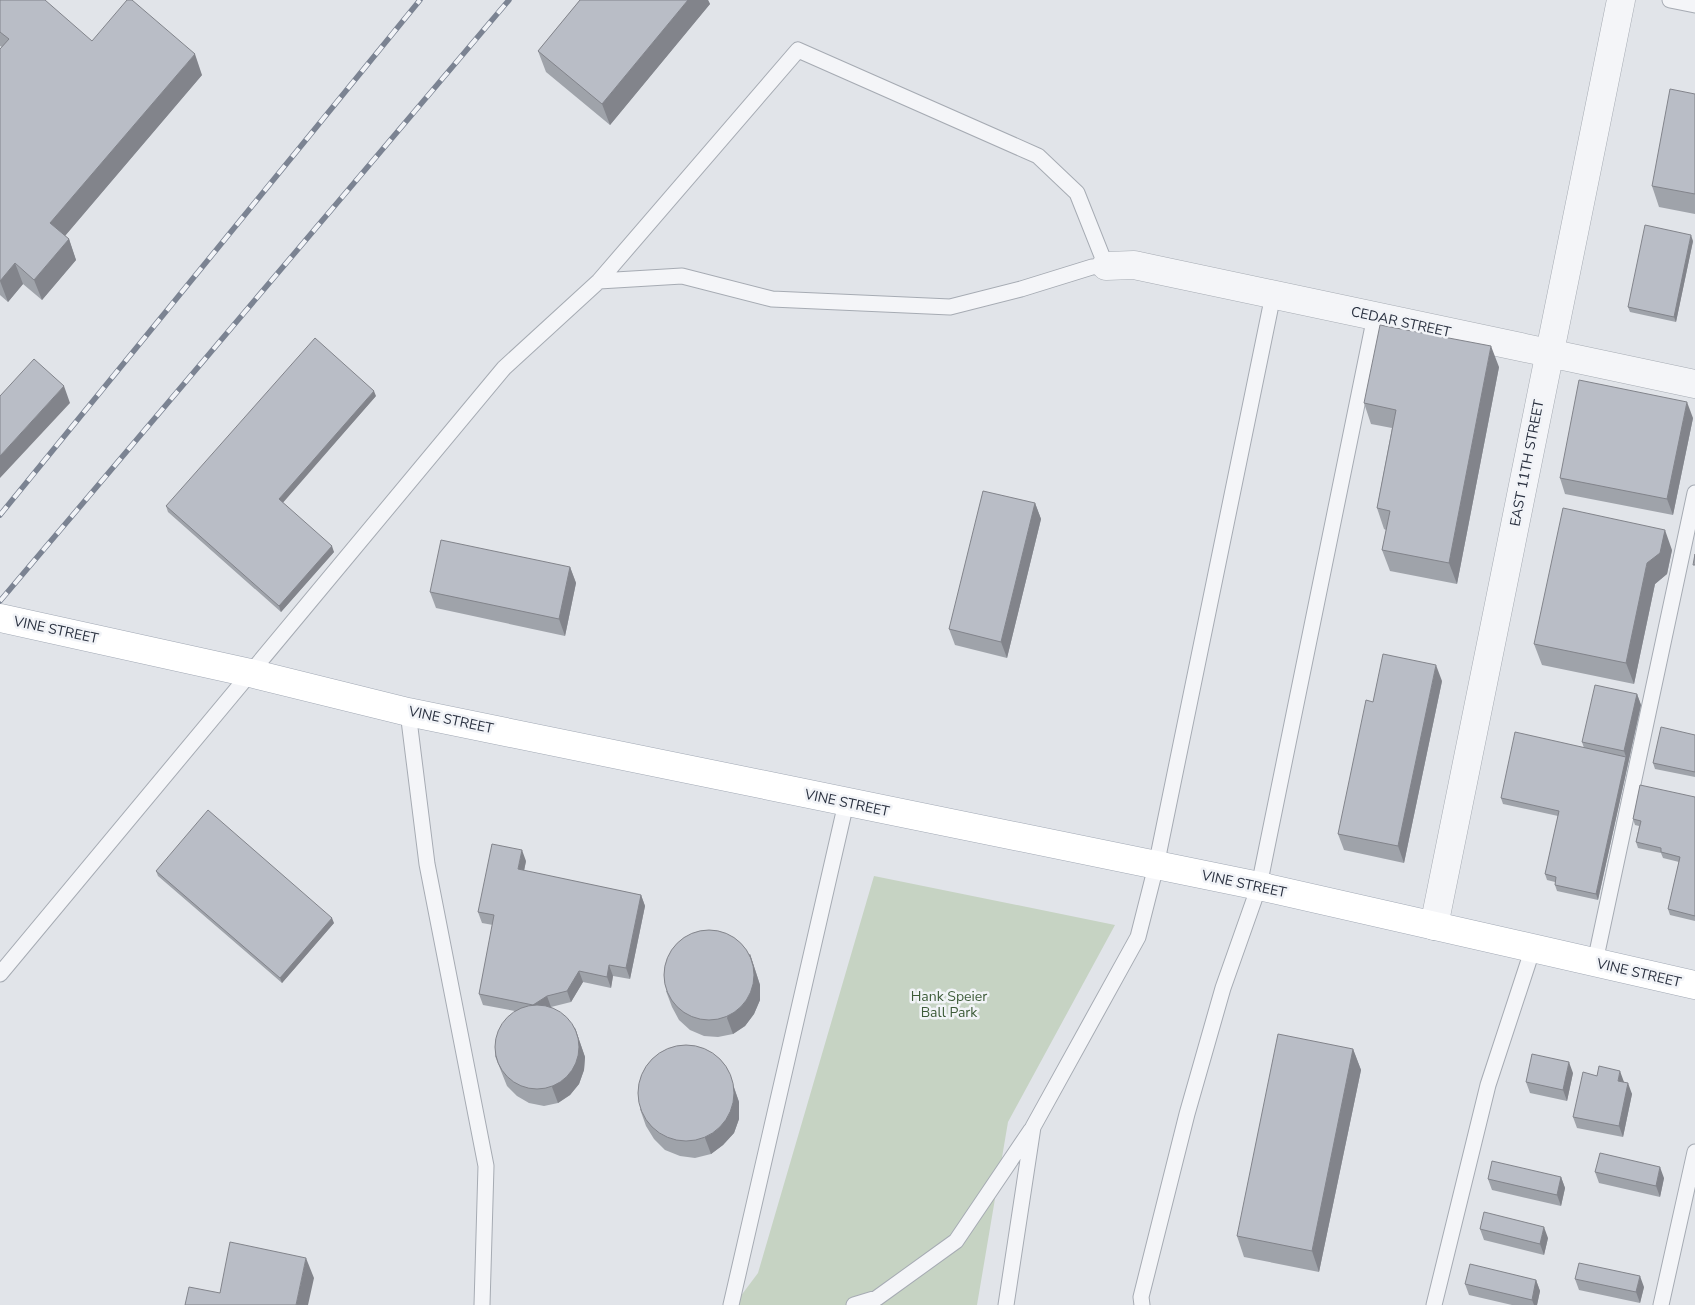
<svg xmlns="http://www.w3.org/2000/svg" width="1695" height="1305" font-family="'Nunito Sans',sans-serif">
  <rect width="100%" height="100%" fill="#e1e4e9"/>
  <path fill="#c6d3c3" d="M874,876L1115,925L1008,1122L977,1305H734L758,1273Z"/>
  <g fill="none" stroke-linecap="round" stroke-linejoin="round">
    <g stroke="#a6abb3" stroke-width="17">
      <path id="service" d="M1670,0L1695,5
        M408,712L427,864L486,1166L482,1305
        M1595,962L1695,493
        M0,974L504,368L599,281L798,50L1038,156L1077,193L1106,266L1092,267L1021,289L950,307L772,299L682,276L599,281
        M731,1305L846,803
        M854,1305L877,1298L956,1241L1031,1130
        M1006,1305L1033,1127L1138,937L1156,866L1273,295
        M1142,1305L1141,1297L1187,1114L1223,988L1259,886L1375,316
        M1434,1305L1488,1085L1533,948
        M1661,1305L1695,1152"/>
    </g>
    <g stroke="#a6abb3" stroke-width="29">
      <path id="minor" d="M1106,266L1134,265L1695,384
        M1434,926L1621,0"/>
    </g>
    <g stroke="#a1a8b4" stroke-width="29">
      <path id="primary" d="M0,618L250,673L408,712L1259,886L1695,985"/>
    </g>
    <use href="#service" stroke="#f4f5f8" stroke-width="15"/>
    <use href="#minor" stroke="#f4f5f8" stroke-width="28"/>
    <use href="#primary" stroke="#fff" stroke-width="28"/>
    <g stroke="#7b8392" stroke-width="5.5">
      <path id="rail" d="M0,515L420,0
        M0,601L509,0"/>
    </g>
    <use href="#rail" stroke="#f1f3f7" stroke-width="4" stroke-dasharray="11" stroke-linecap="butt"/>
  </g>
  <path fill="#9fa3aa" d="M0,0L92,41L202,75L65,236L69,239L76,260L42,300L23,284L8,302L0,295V49L2,47L0,46Z
    M580,0H708L710,4L610,125L546,72L538,51Z
    M1695,94V214L1659,207L1652,186Z
    M1693,241L1676,322L1630,312L1628,307Z
    M1499,367L1457,584L1390,571L1382,550L1386,530L1384,529L1377,508L1392,428L1371,424L1364,403Z
    M376,396L282,502L334,552L281,612L168,512L166,506Z
    M1693,418L1673,515L1565,494L1560,478Z
    M1035,503L1041,519L1007,658L955,645L949,629Z
    M1672,550L1667,574L1655,584L1634,684L1542,665L1534,644Z
    M570,567L576,583L565,636L436,608L430,592Z
    M1442,681L1404,863L1344,850L1338,834Z
    M1637,694L1641,705L1598,900L1557,891L1555,885V882L1547,880L1545,874L1558,816L1503,804L1501,798L1584,748L1582,742Z
    M1695,735V777L1655,769L1653,763Z
    M1695,797V921L1670,915L1668,909L1679,862L1663,858L1661,853L1638,848L1636,842L1639,826L1635,825L1633,819Z
    M526,861L524,871L641,895L645,906L630,979L613,976L611,988L583,982L571,1002L551,1007L575,1028L585,1057L584,1070L579,1084L570,1095L558,1103L544,1106L529,1103L517,1096L507,1086L495,1056L515,1011L483,1005L479,994L493,925L482,923L478,912Z
    M156,871L334,923L282,983L158,876Z
    M750,954L760,985V1000L754,1014L745,1026L733,1034L718,1037L704,1036L690,1030L679,1020L672,1007L666,991Z
    M1353,1049L1361,1070L1319,1272L1244,1257L1237,1236Z
    M1573,1073L1567,1101L1530,1093L1526,1082Z
    M1624,1082L1632,1094L1623,1137L1577,1128L1573,1117Z
    M734,1087L739,1102V1119L734,1133L723,1145L711,1154L695,1158L680,1156L665,1150L654,1139L646,1126L640,1109Z
    M1595,1172L1664,1178L1660,1197L1599,1183Z
    M1561,1177L1565,1188L1561,1206L1492,1190L1488,1179Z
    M1480,1229L1548,1238L1544,1255L1484,1240Z
    M1575,1279L1644,1287L1640,1303L1579,1290Z
    M1536,1280L1540,1291L1537,1305H1512L1469,1295L1465,1284Z"/>
  <path fill="#82848b" d="M688,0H708L710,4L610,125L602,104Z
    M195,54L202,75L58,244L50,223Z
    M1691,235L1693,241L1676,322L1674,317Z
    M69,239L76,260L42,300L34,280Z
    M15,263L23,284L8,302L0,281Z
    M1491,346L1499,367L1457,584L1449,563Z
    M64,386L70,403L0,478V456Z
    M374,391L376,396L281,505L279,499Z
    M1687,402L1693,418L1673,515L1667,499Z
    M1035,503L1041,519L1007,658L1001,642Z
    M1665,530L1672,550L1667,574L1655,584L1634,684L1626,663L1647,563Z
    M332,546L334,552L281,612L279,606Z
    M570,567L576,583L565,636L559,619Z
    M1436,665L1442,681L1404,863L1398,846Z
    M1637,694L1641,705L1598,900L1596,894L1626,757L1624,751Z
    M522,850L526,861L522,880L518,869Z
    M641,895L645,906L630,979L626,968Z
    M332,918L334,923L282,983L280,978Z
    M750,954L760,985V1000L754,1014L745,1026L733,1034L727,1018Z
    M609,965L613,976L611,988L607,977Z
    M579,971L583,982L571,1002L567,991Z
    M547,996L551,1007L537,1016L533,1005Z
    M575,1028L585,1057L584,1070L579,1084L570,1095L558,1103L552,1087Z
    M1353,1049L1361,1070L1319,1272L1312,1251Z
    M1569,1062L1573,1073L1567,1101L1563,1090Z
    M728,1071L739,1102V1119L734,1133L723,1145L711,1154L705,1138Z
    M1620,1071L1624,1082L1622,1092L1618,1081Z
    M1628,1083L1632,1094L1623,1137L1619,1126Z
    M1660,1167L1664,1178L1660,1197L1656,1186Z
    M1561,1177L1565,1188L1561,1206L1557,1195Z
    M1544,1227L1548,1238L1544,1255L1540,1244Z
    M306,1258L314,1278L308,1305H296Z
    M1640,1276L1644,1287L1640,1303L1636,1292Z
    M1536,1280L1540,1291L1537,1305H1534L1532,1300Z"/>
  <path fill="#b9bdc6" stroke="#82848b" d="M0,0H45L92,41L127,0H132L195,54L50,223L69,239L34,280L15,263L0,281V49L9,39L0,32Z
    M580,0H688L602,104L538,51Z
    M1670,89L1695,94V194L1652,186Z
    M1645,225L1691,235L1674,317L1628,307Z
    M1380,325L1491,346L1449,563L1382,550L1390,511L1377,508L1396,410L1364,403Z
    M315,338L374,391L279,499L332,546L279,606L166,506Z
    M34,359L64,386L0,456V396Z
    M1579,380L1687,402L1667,499L1560,478Z
    M983,491L1035,503L1001,642L949,629Z
    M1563,508L1665,530L1660,553L1647,563L1626,663L1534,644Z
    M441,540L570,567L559,619L430,592Z
    M1695,554V565H1693Z
    M1383,654L1436,665L1398,846L1338,834L1366,700L1373,702Z
    M1595,685L1637,694L1624,751L1582,742Z
    M1661,727L1695,735V772L1653,763Z
    M1515,732L1626,757L1596,894L1555,885L1556,877L1545,874L1559,811L1501,798Z
    M1640,785L1695,797V916L1668,909L1680,857L1661,852V848L1636,842L1641,821L1633,819Z
    M208,810L332,918L280,978L156,871Z
    M492,844L522,850L518,869L641,895L626,968L609,965L607,977L579,971L567,991L547,996L533,1005L479,994L494,915L478,912Z
    M664 975a45 45 0 1 1 90 0a45 45 0 1 1-90 0Z
    M495 1047a42 42 0 1 1 84 0a42 42 0 1 1-84 0Z
    M1278,1034L1353,1049L1312,1251L1237,1236Z
    M638 1093a48 48 0 1 1 96 0a48 48 0 1 1-96 0Z
    M1532,1054L1569,1062L1563,1090L1526,1082Z
    M1599,1066L1620,1071L1618,1081L1628,1083L1619,1126L1573,1117L1583,1072L1597,1076Z
    M1600,1153L1660,1167L1656,1186L1595,1172Z
    M1492,1161L1561,1177L1557,1195L1488,1179Z
    M1484,1212L1544,1227L1540,1244L1480,1229Z
    M230,1242L306,1258L296,1305H185L189,1287L220,1293Z
    M1579,1263L1640,1276L1636,1292L1575,1279Z
    M1470,1264L1536,1280L1532,1300L1465,1284Z"/>
  <g text-anchor="middle" dominant-baseline="central" stroke-width="5" stroke-linejoin="round" paint-order="stroke">
    <g font-size="14" fill="#2a3140" stroke="#f1f3f7">
      <text transform="translate(1401 322) rotate(12)">CEDAR STREET</text>
      <text transform="translate(1527 463) rotate(-79)">EAST 11TH STREET</text>
      <text transform="translate(56 630) rotate(12)">VINE STREET</text>
      <text transform="translate(451 720) rotate(12)">VINE STREET</text>
      <text transform="translate(847 803) rotate(12)">VINE STREET</text>
      <text transform="translate(1244 884) rotate(12)">VINE STREET</text>
      <text transform="translate(1639 973) rotate(13)">VINE STREET</text>
    </g>
    <g font-size="14" fill="#3d5b38" stroke="#f1f3f7">
      <text x="949" y="996">Hank Speier<tspan x="949" dy="16">Ball Park</tspan></text>
    </g>
  </g>
</svg>
